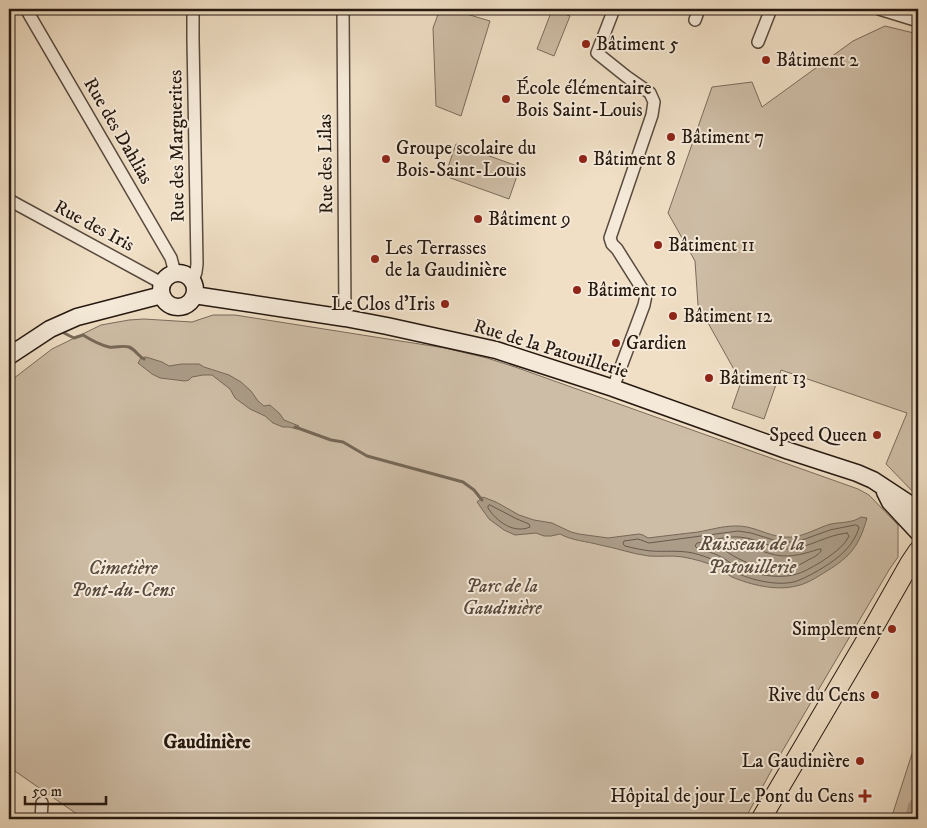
<svg xmlns="http://www.w3.org/2000/svg" width="927" height="828" font-family="'IM FELL DW Pica',serif">
  <rect width="100%" height="100%" fill="#f0dfc5"/>
  <filter id="stains"><feTurbulence type="fractalNoise" baseFrequency=".004" numOctaves="4"/><feColorMatrix values="0 0 0 0 .2 0 0 0 0 .09 0 0 0 0 .02 0 0 0 .5 -.17"/></filter>
  <radialGradient id="worn" r=".72"><stop offset=".6" stop-color="#630" stop-opacity="0"/><stop offset="1" stop-color="#630" stop-opacity=".3"/></radialGradient>
  <path fill="#cebda6" stroke="#7a6b5c" d="M440,9H450L490,21L461,116L436,106L433,28Z
    M552,10L570,16L554,56L537,49Z
    M885,26L918,34V497L886,464L907,413L781,370L764,419L732,408L741,382L698,305L695,261L668,213L712,87L752,82L762,107L853,41Z
    M456,144L520,167L509,199L445,176Z
    M213,315H235L445,348L487,358L515,367L858,489L869,495L898,525V557L889,570L780,755L781,756L778,762H776L745,819H84L9,767V382L52,349L101,325L129,320L144,319L192,322Z
    M918,735V819H891Z"/>
  <path fill="#ab9c88" stroke="#766858" d="M146,357L162,362L169,366L182,364H199L204,367L229,375L241,382L251,391L258,401L264,406L270,405L280,414L284,420L299,426L297,429L289,427H283L273,423L265,416L250,409L235,398L230,389L212,375H203L192,377L189,380L185,381L160,378L152,374L138,363L141,358Z
    M483,497L496,502L519,515L534,520L552,523L571,532L579,534L608,538L639,534L643,535L648,538C664,536 681,534 698,532C710,530 722,526 735,526C753,525 767,536 784,537C801,539 816,528 831,524C841,522 853,523 861,517L867,518C859,546 851,556 827,571C817,577 807,584 796,586C776,591 751,585 732,577C727,574 722,570 716,567C706,562 694,559 683,557C672,555 660,557 649,556C632,554 617,548 600,545C586,541 573,541 560,534L551,536H544L536,533L515,535L504,530L489,519L477,502Z"/>
  <g fill="none" stroke-linecap="round" stroke-linejoin="round">
    <path stroke="#685a4c" stroke-width="1" d="M490,505L517,519L529,524L530,527C514,534 497,522 488,508V506Z
      M856,525L858,526L859,528C853,546 840,557 824,567C816,572 807,577 797,581C779,587 751,580 734,572C728,569 723,565 718,562C710,558 701,555 693,553C678,550 665,552 651,551C642,550 633,548 625,546L623,544L624,541L638,539L649,543L738,531L751,533L777,541L790,542L802,540L830,530Z
      M847,533L849,536C844,547 831,555 821,562C812,567 803,573 793,575C777,579 750,574 736,566C731,564 727,560 723,558C715,553 706,551 697,548L695,546L697,543C711,541 725,536 739,537C757,538 773,550 791,549C810,547 827,535 847,533Z
      M737,544C748,546 757,550 768,553C786,559 801,555 819,549H821V551C818,555 813,558 808,560C803,563 796,567 790,568C768,573 740,562 723,549L725,546Z"/>
    <path stroke="#766858" stroke-width="3" d="M60,331L74,338L83,335C91,340 100,345 109,347C116,348 122,345 129,347C136,350 138,356 144,359
      M295,427L331,440L343,442L367,456L463,482L474,490L482,500"/>
    <path stroke="#ab9c88" stroke-width="20" d="M915,819L918,807"/>
    <g stroke="#584a3e" stroke-width="14">
      <path id="street" d="M26,9L171,258L175,273
        M343,9L345,318
        M879,9L918,21
        M695,20L699,9
        M758,42L771,9
        M9,200L156,280L164,281
        M193,282L196,272L197,264L194,94L193,40V9
        M613,388L644,305L646,295L617,249L612,244L610,238L652,115L654,102L650,93L627,77L597,53L614,9
        M41,819L42,803"/>
    </g>
    <g stroke="#261911" stroke-width="19">
      <path id="secondary" d="M161 290a17 17 0 1 1 34 0a17 17 0 1 1-34 0Z
        M194,295L345,318L387,326L496,350L613,388L789,451L857,473L873,480L908,503L918,513
        M9,356L50,329L77,317L162,295
        M885,492L890,502L918,532"/>
    </g>
    <g stroke="#261911" stroke-width="21">
      <path id="primary" d="M761,819L868,637L910,563L918,551"/>
    </g>
    <use href="#street" stroke="#f5ead9" stroke-width="11"/>
    <use href="#secondary" stroke="#f5ead9" stroke-width="16"/>
    <use href="#primary" stroke="#f0dfc5" stroke-width="19"/>
  </g>
  <g fill="#8f2418" stroke="#f5ead9" stroke-width="2">
    <circle cx="586" cy="44" r="5"/>
    <circle cx="766" cy="60" r="5"/>
    <circle cx="506" cy="99" r="5"/>
    <circle cx="671" cy="137" r="5"/>
    <circle cx="386" cy="159" r="5"/>
    <circle cx="583" cy="159" r="5"/>
    <circle cx="478" cy="219" r="5"/>
    <circle cx="658" cy="245" r="5"/>
    <circle cx="375" cy="259" r="5"/>
    <circle cx="577" cy="290" r="5"/>
    <circle cx="445" cy="304" r="5"/>
    <circle cx="673" cy="316" r="5"/>
    <circle cx="616" cy="343" r="5"/>
    <circle cx="709" cy="378" r="5"/>
    <circle cx="877" cy="435" r="5"/>
    <circle cx="892" cy="629" r="5"/>
    <circle cx="875" cy="695" r="5"/>
    <circle cx="860" cy="761" r="5"/>
    <path d="M862.5 788.5h5v5h5v5h-5v5h-5v-5h-5v-5h5z"/>
  </g>
  <g text-anchor="middle" dominant-baseline="central" stroke-width="4" stroke-linejoin="round" paint-order="stroke">
    <g font-size="19" fill="#261911" stroke="#f5ead9" text-anchor="start">
      <text x="596" y="44">Bâtiment 5</text>
      <text x="776" y="60">Bâtiment 2</text>
      <text x="516" y="88">École élémentaire<tspan x="516" dy="22">Bois Saint-Louis</tspan></text>
      <text x="681" y="137">Bâtiment 7</text>
      <text x="396" y="148">Groupe scolaire du<tspan x="396" dy="22">Bois-Saint-Louis</tspan></text>
      <text x="593" y="159">Bâtiment 8</text>
      <text x="488" y="219">Bâtiment 9</text>
      <text x="668" y="245">Bâtiment 11</text>
      <text x="385" y="248">Les Terrasses<tspan x="385" dy="22">de la Gaudinière</tspan></text>
      <text x="587" y="290">Bâtiment 10</text>
      <text x="435" y="304" text-anchor="end">Le Clos d'Iris</text>
      <text x="683" y="316">Bâtiment 12</text>
      <text x="626" y="343">Gardien</text>
      <text x="719" y="378">Bâtiment 13</text>
      <text x="867" y="435" text-anchor="end">Speed Queen</text>
      <text x="882" y="629" text-anchor="end">Simplement</text>
      <text x="865" y="695" text-anchor="end">Rive du Cens</text>
      <text x="850" y="761" text-anchor="end">La Gaudinière</text>
      <text x="854" y="796" text-anchor="end">Hôpital de jour Le Pont du Cens</text>
    </g>
    <g font-size="19" fill="#261911" stroke="#f5ead9">
      <text transform="translate(118 131) rotate(60)">Rue des Dahlias</text>
      <text transform="translate(177 146) rotate(-91)">Rue des Marguerites</text>
      <text transform="translate(326 164) rotate(-91)">Rue des Lilas</text>
      <text transform="translate(94 226) rotate(28)">Rue des Iris</text>
      <text transform="translate(551 349) rotate(17)">Rue de la Patouillerie</text>
    </g>
    <g font-size="19" font-style="italic" fill="#584a3e" stroke="#f5ead9">
      <text x="123" y="568">Cimetière<tspan x="123" dy="22">Pont-du-Cens</tspan></text>
      <text x="502" y="586">Parc de la<tspan x="502" dy="22">Gaudinière</tspan></text>
    </g>
    <g font-size="20" font-style="italic" fill="#5b4d41" stroke="#f5ead9">
      <text x="752" y="544">Ruisseau de la<tspan x="752" dy="23">Patouillerie</tspan></text>
    </g>
    <g font-size="20" font-weight="bold" fill="#261911" stroke="#f5ead9">
      <text x="207" y="742">Gaudinière</text>
    </g>
  </g>
  <rect width="927" height="828" fill="none" stroke="#f0dfc5" stroke-width="30"/>
  <rect x="10" y="10" width="907" height="808" fill="none" stroke="#261911" stroke-width="2.5"/>
  <rect x="15" y="15" width="897" height="798" fill="none" stroke="#261911"/>
  <path d="M25 796v8h81v-8" fill="none" stroke="#261911" stroke-width="2.5"/>
  <text x="32" y="796" font-size="15" fill="#261911" stroke="#f5ead9" stroke-width="4" paint-order="stroke">50 m</text>
  <rect width="100%" height="100%" filter="url(#stains)"/>
  <rect width="100%" height="100%" fill="url(#worn)"/>
</svg>
